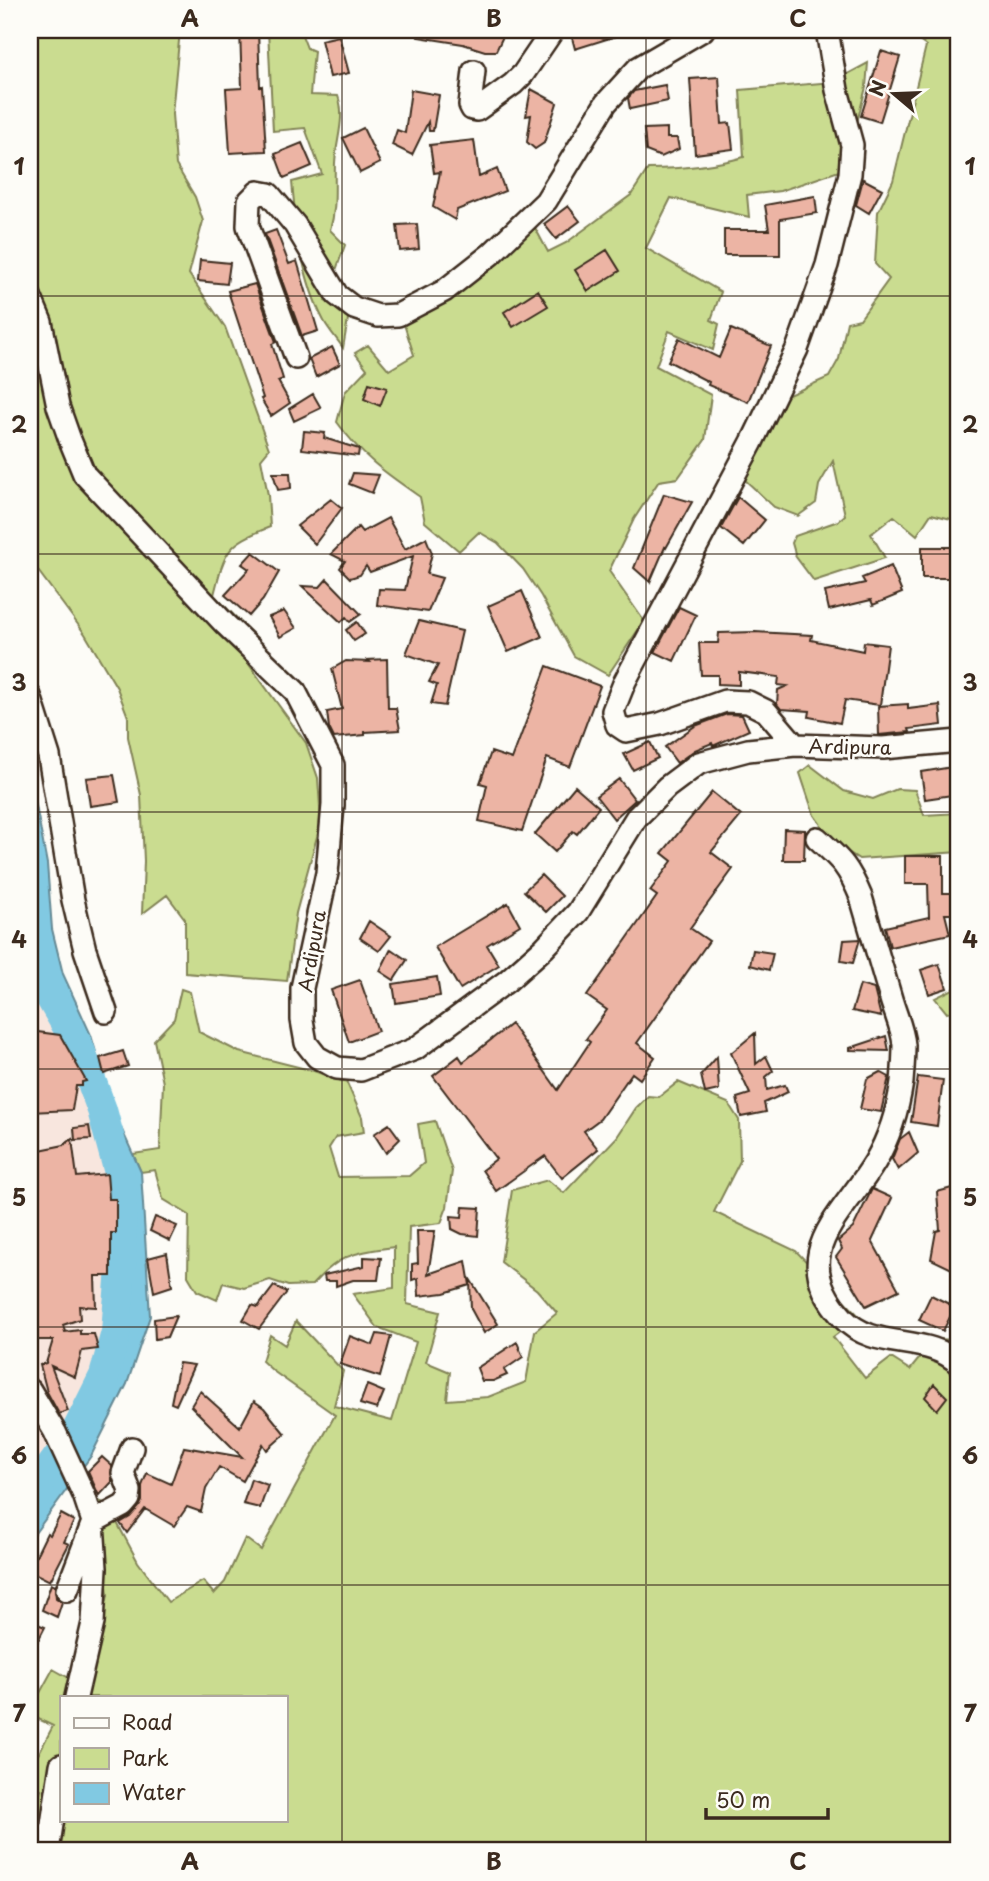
<svg xmlns="http://www.w3.org/2000/svg" width="989" height="1881" font-family="'Playpen Sans',sans-serif">
  <rect width="100%" height="100%" fill="#fdfcf7"/>
  <filter id="ink" filterUnits="userSpaceOnUse"><feTurbulence type="fractalNoise" baseFrequency=".0143" numOctaves="2"/><feDisplacementMap in="SourceGraphic" scale="14" xChannelSelector="R" yChannelSelector="G"/><feConvolveMatrix kernelMatrix="1 2 1 2 8 2 1 2 1" color-interpolation-filters="sRGB"/></filter>
  <g filter="url(#ink)">
    <path fill="#f8e6de" d="M30,919L34,945L49,982L79,1037L123,1165L132,1217L133,1284L111,1368L60,1467L30,1507Z"/>
    <path fill="#cadc90" stroke="#828357" stroke-width="2" fill-rule="evenodd" d="M30,30H180L172,114L176,165L195,197L203,221L189,274L225,327L269,449L261,459L268,495L270,527C226,544 225,551 214,595L263,645L248,663L306,743L318,778L321,822L296,913L287,981L185,973V919L167,895L142,914L144,861L141,795L128,737V717L117,688L85,634L30,560Z
      M268,30H300L307,48L314,51L310,95L338,96C346,118 336,140 335,163C334,186 337,207 330,230L345,245L325,301L349,313L343,348C337,339 329,330 324,321C302,280 296,227 292,182L322,174L305,128L273,131Z
      M914,30H959V521L931,514L917,535L894,516L871,534L885,558L814,581L796,557L792,543L795,536L838,521L845,515L833,461L819,485L816,503L798,516L774,507L743,478L782,398L829,377L839,359L847,322L860,319L889,279L875,264L878,212L893,181L926,46L914,37Z
      M868,63L866,87L845,169L780,191L747,195L749,217L671,198L646,248L721,292L711,320L719,324L713,350L669,331L656,366L711,395L705,440L678,478L659,481L634,519L609,571L644,621L608,675L574,656L541,596L523,569L498,543L479,532L459,551L425,522L420,497C384,472 363,458 337,422L345,392L367,369L355,353L368,345L389,370L414,355L400,312L533,224L548,252L566,243L631,195L648,169C681,169 712,166 744,157L740,90L833,82Z
      M810,765L844,791L873,799L897,789L915,790L924,815L959,813V852L859,859L834,843L814,815L800,773Z
      M959,986V1008L947,1013L935,998Z
      M181,989L190,992L199,1032L239,1052L314,1071L347,1083L362,1117L364,1132L336,1137L329,1148L338,1177L409,1176L424,1163L418,1124L435,1121L452,1171L447,1207L441,1223L409,1227L407,1304L440,1312L426,1362L450,1372L447,1400L488,1397L526,1382L535,1331L557,1313L537,1290L501,1262L512,1190L548,1180L564,1193L617,1137L636,1108L648,1096L659,1097L678,1082L728,1103L739,1120L740,1161L714,1212L796,1251L860,1317L833,1337L865,1378L891,1358L910,1370L935,1339L959,1340V1365L955,1370C961,1381 961,1393 955,1405L959,1409V1851H30V1812L36,1813L41,1789L30,1784V1770L53,1726L30,1715V1711L53,1669L87,1688L108,1595L102,1540L89,1504L99,1501L107,1504L138,1562L168,1602L203,1581L214,1594L225,1582L245,1538L261,1550L335,1415L273,1371L262,1361L270,1335L285,1345L296,1321L343,1371L334,1406L392,1421L416,1342L377,1327L353,1294L394,1288V1247C354,1253 341,1253 312,1285L288,1286L270,1280L244,1288L223,1283L217,1300L197,1291L188,1276L189,1215L163,1199L155,1170L141,1172L133,1154L160,1150L163,1083L154,1040L174,1019ZM61,1697H285V1820H61Z"/>
    <path fill="#81c9e2" stroke="#658994" stroke-width="2" d="M30,774L47,864L52,929L63,974L91,1035L113,1110L141,1172L150,1316L127,1384L91,1456L30,1540V1507L60,1467L111,1368L133,1284L132,1217L123,1165L112,1129L79,1037L49,982L34,945L30,919Z"/>
    <g fill="none" stroke-linecap="round" stroke-linejoin="round">
      <path stroke="#81c9e2" stroke-width="30" d="M30,946L50,997L79,1047L102,1110L121,1180L122,1255L116,1332L104,1376L75,1434L30,1495"/>
    </g>
    <path fill="#ecb4a4" stroke="#3b2a1e" stroke-width="2" d="M240,30H258L260,87L262,86L266,151L230,153L226,89L242,88Z
      M419,30H506L496,51H485L463,44L418,37Z
      M570,30H626V33L575,49Z
      M339,36L349,73L330,77L321,40Z
      M881,51L900,57L880,122L861,116Z
      M719,77L722,124L730,123L733,149L695,154L690,79Z
      M665,85L668,101L630,109L628,98L634,91Z
      M531,89L557,103L544,143L535,149L527,142L531,115L526,116Z
      M411,90L439,95L433,131H429L428,122L412,155L392,145L397,130L405,133Z
      M363,128L380,163L360,173L343,138Z
      M667,128V138H677L679,149L661,157L646,151L644,129Z
      M474,140L479,177L497,169L505,191L457,210L455,220L433,207L440,172L434,173L430,145Z
      M302,143L312,166L284,178L275,154Z
      M863,179L882,189L869,213L856,205Z
      M815,196L817,213L780,219V255H724V230H769L765,205Z
      M568,206L580,221L556,239L544,224Z
      M417,224L419,249L400,251L397,225Z
      M276,230L289,264L297,261L318,331L302,336L265,234Z
      M607,250L620,271L588,291L575,270Z
      M200,260L230,263L227,284L198,281Z
      M255,284L276,342L272,344L283,379L278,381L290,403L271,416L261,399L263,398L228,291Z
      M538,290L548,306L513,327L504,312Z
      M731,329L771,346L748,402L708,385L709,382L668,361L679,338L719,358Z
      M332,347L340,364L316,377L309,359Z
      M369,383L387,388L380,406L364,399Z
      M313,394L321,408L294,421L289,409Z
      M304,431L325,433L324,438L359,449L358,456L302,449Z
      M273,473H290L291,488L278,490Z
      M353,473L379,475L372,493L349,484Z
      M664,494L692,502L666,548L665,547L650,582L634,568Z
      M738,497L765,520L744,546L721,528Z
      M331,499L342,508L315,544L297,526Z
      M388,518L405,549L426,538L432,553L427,574L442,578L428,612L377,605L379,589L405,590L413,556L370,572L366,566L360,575L350,578L340,568L345,561L331,554L358,527L362,532Z
      M922,547H952V578H922Z
      M253,552L279,572L263,600L249,616L225,595L249,569L242,564Z
      M891,566L902,593L873,605L871,600L829,610L825,592L865,583L862,578Z
      M327,579L361,614L350,622L346,617L341,622L302,586L320,587Z
      M522,591L542,637L508,652L488,606Z
      M679,607L696,615L674,661L655,652Z
      M284,611L296,628L280,637L269,617Z
      M419,621L462,631L445,706L431,704L437,685L429,682L438,665L406,654Z
      M357,622L365,634L354,641L346,630Z
      M755,632L812,635L811,640L863,651L864,642L888,645L880,705L845,700L840,723L809,717L810,711L781,709L777,704L778,690L787,686L778,685L779,677L739,672V685L718,684V675H701L699,643H718L719,633Z
      M387,659L388,708H396L400,730L365,732V735L334,738L329,728L327,712L342,709L332,669L346,661L370,662L368,660Z
      M547,666L600,686L570,767L547,758L522,831L479,821L487,785L480,783L491,752L512,759Z
      M908,704V709L940,705L942,725L909,729L910,732L879,735L878,706Z
      M727,714L742,715L749,730L713,746L712,743L695,750L677,763L665,747L695,726Z
      M650,742L658,758L633,770L624,754Z
      M959,766V794L925,799L921,772Z
      M114,775L119,802L90,806L86,778Z
      M619,779L635,800L614,819L596,796Z
      M575,786L599,807L577,834L573,831L555,852L535,834Z
      M712,792L741,816L711,852L733,869L690,928L709,941L637,1043L655,1057L640,1079L632,1073L600,1119L584,1131L598,1149L562,1178L545,1156L496,1191L482,1170L496,1159L433,1076L459,1056L463,1062L511,1024L558,1090L590,1042L586,1039L607,1010L587,996L657,896L650,891L672,861L662,853Z
      M784,829L805,830L804,860H783Z
      M905,856H943V893H956V914H945L950,934L890,947L885,927L929,917L928,884H905Z
      M541,875L562,896L546,912L524,891Z
      M508,903L520,925L487,945L499,965L460,989L435,947Z
      M369,921L391,936L379,951L360,938Z
      M860,939L853,963L841,961L844,940Z
      M391,949L407,960L394,980L380,971Z
      M753,950L773,953L769,970L750,965Z
      M939,964L947,988L929,994L921,970Z
      M437,977L440,996L396,1003L393,984Z
      M360,980L378,1031L349,1042L331,990Z
      M860,985L874,989L881,1017L852,1011Z
      M30,1031L60,1035L86,1081L82,1082V1086H76L72,1110L30,1112Z
      M755,1033L756,1064L766,1056L773,1071L766,1077L767,1090L785,1085L788,1092L764,1103L766,1112L741,1117L737,1098L750,1094L731,1053Z
      M886,1036L889,1051L850,1050V1048Z
      M123,1051L128,1066L104,1074L100,1058Z
      M717,1057L719,1090L705,1093L701,1075Z
      M880,1072L889,1077L881,1112L860,1109L867,1079Z
      M918,1077L943,1080L937,1126L911,1122Z
      M389,1124L400,1139L386,1153L374,1134Z
      M89,1126L91,1139L75,1140L74,1128Z
      M909,1132L918,1153L898,1170L892,1159L900,1139Z
      M72,1139L77,1177L107,1174L109,1199H116V1233H111V1276H95L96,1307L79,1306L80,1319L63,1325L65,1332L80,1330V1334H94L98,1349L82,1351L75,1377L51,1366L68,1411L59,1414L47,1392L40,1365L46,1363L53,1340H36V1297H30V1152L64,1145Z
      M959,1186V1247L958,1272L931,1259L936,1231L940,1230L937,1192Z
      M872,1189L892,1198L872,1241L899,1290L866,1306L836,1257L842,1249L838,1241L853,1228Z
      M463,1207L480,1208L478,1236L462,1234L452,1229L451,1216L462,1217Z
      M155,1217L177,1226L170,1241L150,1231Z
      M417,1231H435L428,1274L466,1261L470,1285L444,1293L419,1296L418,1278L412,1280V1264L418,1263Z
      M167,1253L172,1286L154,1292L148,1258Z
      M364,1257L381,1258L378,1280H353L336,1286V1281H325L324,1275L364,1266Z
      M470,1279L498,1324L484,1333L471,1309Z
      M274,1286L287,1292L259,1329L243,1320L252,1305L258,1307Z
      M931,1295L955,1307L943,1331L919,1320Z
      M176,1316L167,1337L155,1339L154,1319Z
      M377,1334L391,1336L380,1377L340,1364L350,1336L373,1345Z
      M517,1342L523,1357L504,1370L507,1375L493,1381H482L477,1368Z
      M179,1363L194,1365L176,1405L171,1403Z
      M934,1384L947,1397L937,1410L925,1397Z
      M367,1385L384,1392L377,1409L360,1404Z
      M200,1391L240,1427L254,1401L264,1408L285,1434L267,1450L263,1444L243,1481L219,1467L206,1489L201,1512L187,1507L174,1526L145,1509L127,1533L120,1523L130,1517L139,1507L142,1501V1486L147,1473L171,1484L184,1447L242,1457L191,1406Z
      M102,1457L112,1466V1482L99,1496L88,1471Z
      M251,1479L268,1485L260,1508L243,1504Z
      M61,1514L74,1521L64,1542L69,1544L50,1581L30,1571V1568L47,1533L50,1535Z
      M51,1584L55,1586L56,1598L62,1602L57,1617L42,1610Z
      M30,1621L45,1627L30,1656Z"/>
    <g fill="none" stroke-linecap="round" stroke-linejoin="round">
      <g stroke="#3b2a1e" stroke-width="26">
        <path id="minor" d="M474,71L470,105L472,109L477,110L513,84L523,74L553,30
          M30,296L41,322L58,406L70,440L84,474L225,624L295,691L333,765V805L327,873L302,988V1020L306,1043L317,1057L337,1068L361,1070L415,1049L507,981L544,948L578,912L636,818L667,787L699,763L748,750L795,745L883,748L959,741
          M296,358L248,226L249,201L258,192L269,194L295,225L337,295L354,308L378,316L398,315L444,291L491,254L546,201L606,103L638,68L703,30
          M30,696L49,756L73,900L85,950L106,1012
          M795,745L766,711L748,702L725,701L660,724L626,731L617,725L613,711L625,681L752,442L797,349L827,265L850,174L852,145L837,90L827,30
          M817,838C842,861 848,866 861,897C871,931 881,965 891,999C895,1013 903,1030 904,1045C904,1056 903,1070 902,1082C898,1109 889,1138 875,1162C842,1217 785,1254 843,1318C874,1352 928,1333 959,1364
          M30,1390L55,1432L84,1495L93,1522L96,1568L93,1623L76,1697
          M67,1590L93,1522L123,1506L129,1499L130,1491L123,1473L132,1448
          M48,1851L61,1765"/>
      </g>
      <use href="#minor" stroke="#fdfcf7" stroke-width="21"/>
    </g>
  </g>
  <path fill="none" stroke="#3b2a1e" stroke-width="2" stroke-opacity="0.55" d="M342,30V1851M646,30V1851M30,296H959M30,554H959M30,812H959M30,1069H959M30,1327H959M30,1585H959"/>
  <g text-anchor="middle" dominant-baseline="central" stroke-width="5" stroke-linejoin="round" paint-order="stroke">
    <g font-size="19" fill="#3b2a1e" stroke="#fdfcf7">
      <text transform="translate(850 746) rotate(1)">Ardipura</text>
      <text transform="translate(311 951) rotate(-80)">Ardipura</text>
    </g>
  </g>
  <rect width="989" height="1881" fill="none" stroke="#fdfcf7" stroke-width="77"/>
  <rect x="60" y="1696" width="228" height="126" fill="#fdfcf7" stroke="#afa8a0" stroke-width="2"/>
  <rect x="74" y="1718" width="35" height="10" fill="#fdfcf7" stroke="#afa8a0" stroke-width="2"/>
  <text x="122" y="1730" font-size="21" fill="#3b2a1e">Road</text>
  <rect x="74" y="1748" width="35" height="21" fill="#cadc90" stroke="#afa8a0" stroke-width="2"/>
  <text x="122" y="1766" font-size="21" fill="#3b2a1e">Park</text>
  <rect x="74" y="1783" width="35" height="21" fill="#81c9e2" stroke="#afa8a0" stroke-width="2"/>
  <text x="122" y="1800" font-size="21" fill="#3b2a1e">Water</text>
  <g transform="translate(894 94) rotate(289)" stroke="#fdfcf7" stroke-width="5" paint-order="stroke">
  <path d="M0-5L12 26L0 18L-12 26Z" fill="#3b2a1e"/>
  <text y="-10" font-size="19" font-weight="bold" text-anchor="middle" fill="#3b2a1e">N</text>
  </g>
  <path d="M706 1808v10h122v-10" fill="none" stroke="#3b2a1e" stroke-width="3.5"/>
  <text x="716" y="1808" font-size="21" fill="#3b2a1e" stroke="#fdfcf7" stroke-width="5" paint-order="stroke">50 m</text>
  <rect x="38" y="38" width="912" height="1804" fill="none" stroke="#3b2a1e" stroke-width="2.5"/>
  <g font-size="23" text-anchor="middle" font-weight="bold" fill="#3b2a1e">
    <text x="190" y="27">A</text>
    <text x="494" y="27">B</text>
    <text x="798" y="27">C</text>
    <text x="19" y="175">1</text>
    <text x="970" y="175">1</text>
    <text x="19" y="433">2</text>
    <text x="970" y="433">2</text>
    <text x="19" y="691">3</text>
    <text x="970" y="691">3</text>
    <text x="19" y="948">4</text>
    <text x="970" y="948">4</text>
    <text x="19" y="1206">5</text>
    <text x="970" y="1206">5</text>
    <text x="19" y="1464">6</text>
    <text x="970" y="1464">6</text>
    <text x="19" y="1722">7</text>
    <text x="970" y="1722">7</text>
    <text x="190" y="1870">A</text>
    <text x="494" y="1870">B</text>
    <text x="798" y="1870">C</text>
  </g>
</svg>
